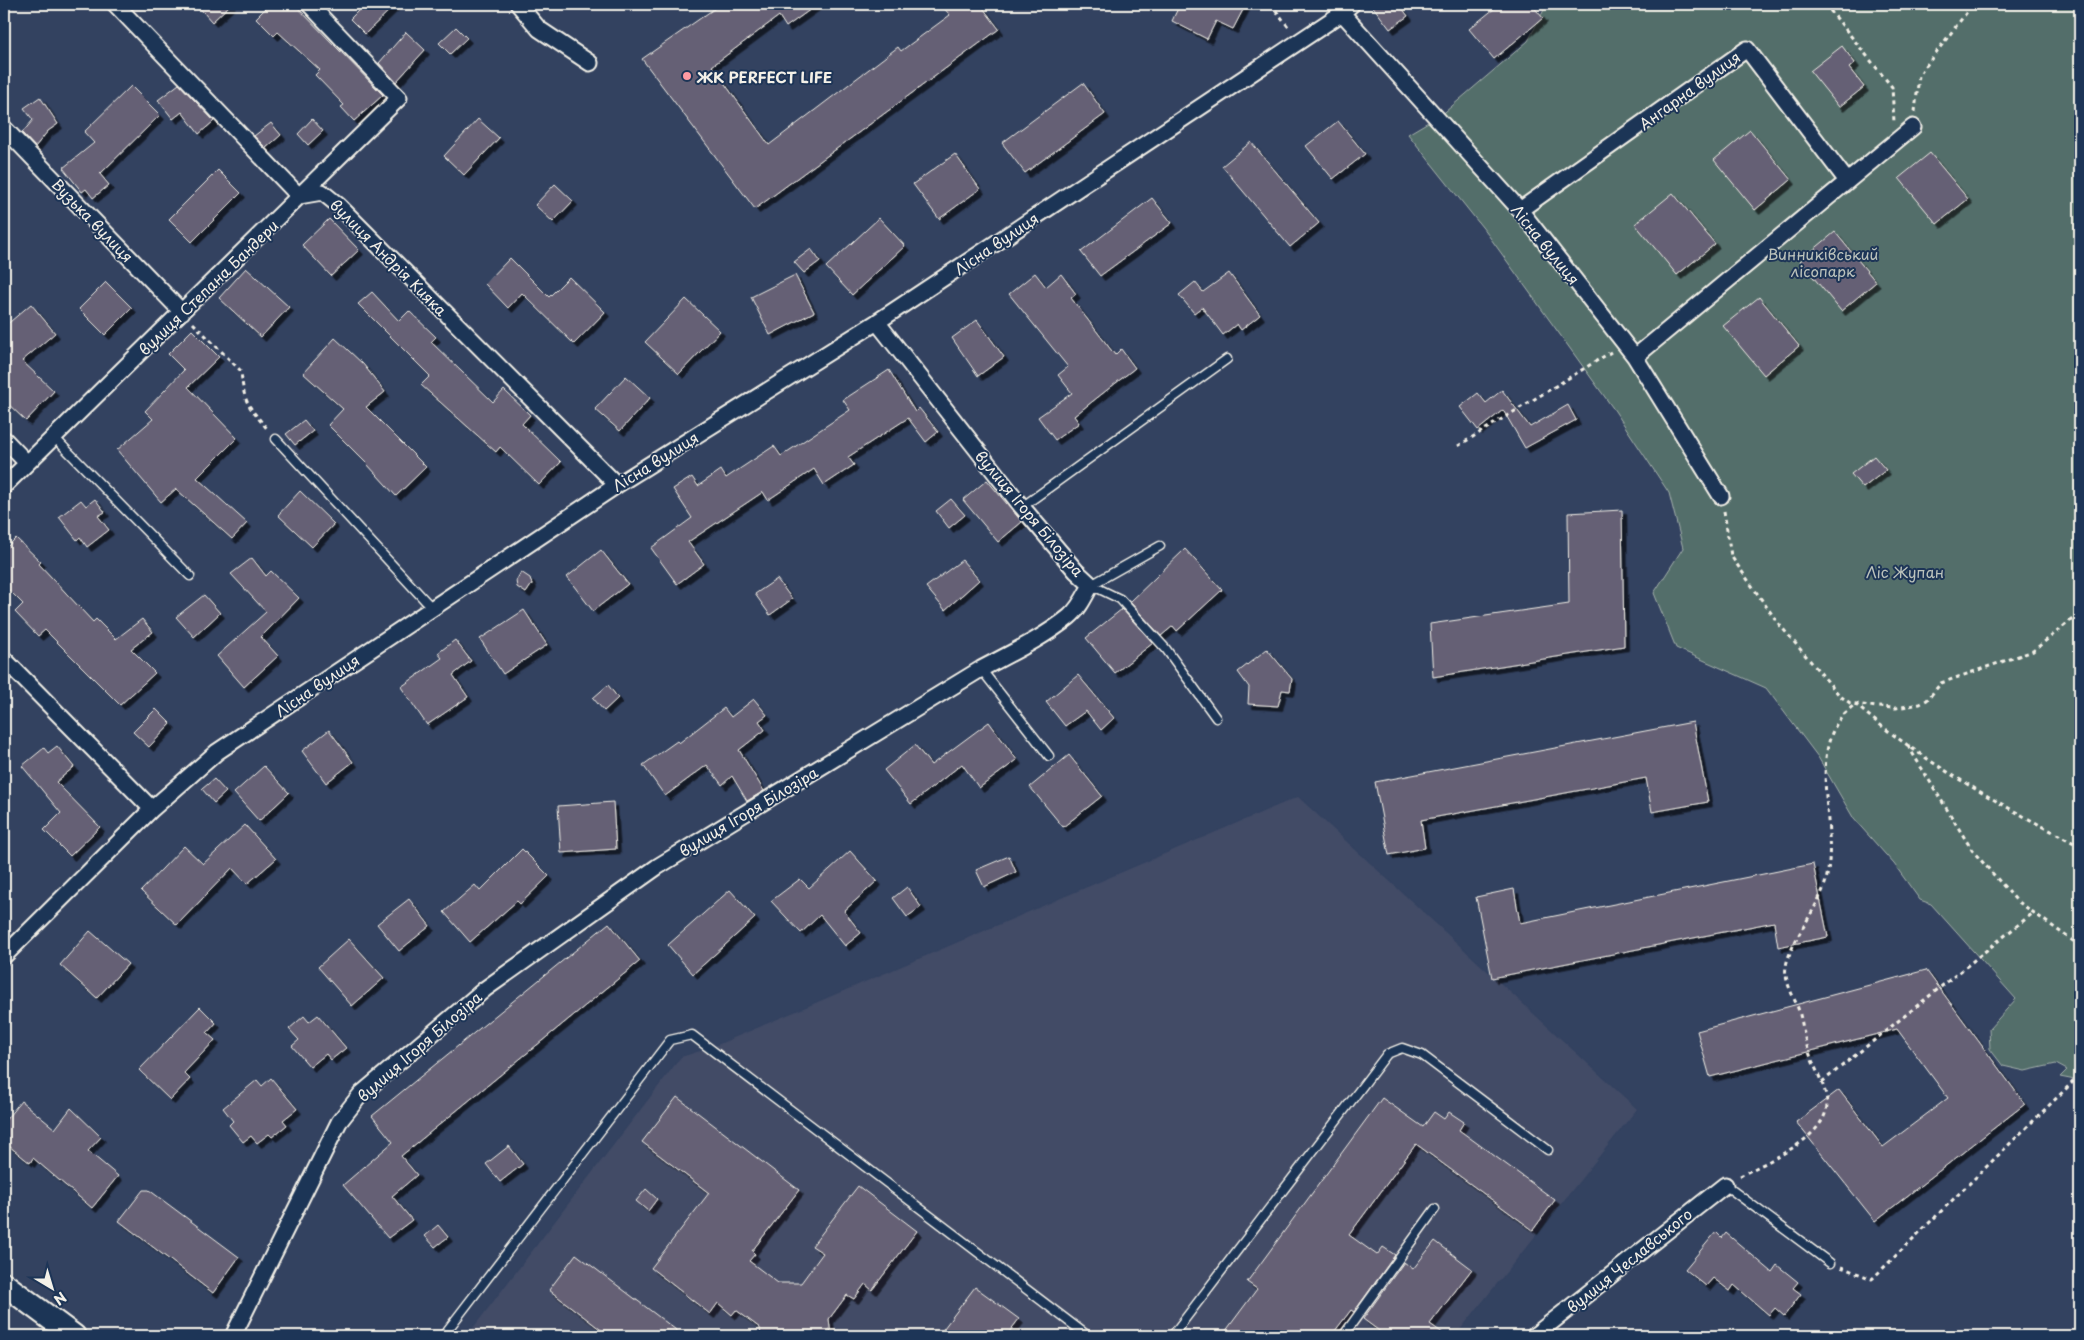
<svg xmlns="http://www.w3.org/2000/svg" width="2084" height="1340" font-family="'Playpen Sans',sans-serif">
  <defs>
    <filter id="shadow"><feDropShadow dx="4.5" dy="4.5" stdDeviation="0" flood-color="#0009"/></filter>
  </defs>
  <rect width="100%" height="100%" fill="#334260"/>
  <filter id="ink" filterUnits="userSpaceOnUse"><feTurbulence type="fractalNoise" baseFrequency=".02" numOctaves="2"/><feDisplacementMap in="SourceGraphic" scale="10" xChannelSelector="R" yChannelSelector="G"/><feConvolveMatrix kernelMatrix="1 2 1 2 8 2 1 2 1" color-interpolation-filters="sRGB"/></filter>
  <g filter="url(#ink)">
    <path fill="#424b66" d="M1298,797L1637,1109L1455,1336H467L681,1057L710,1048Z"/>
    <path fill="#536e6b" stroke="#a4b0aa" d="M1547,4H2080V1081L2060,1077L2067,1070L2056,1064L2025,1071L2003,1066L1990,1049L1989,1029L2016,999L1931,904L1920,900L1894,864L1854,819L1818,757L1766,688L1676,648L1654,593L1683,548L1669,493L1615,411L1486,232L1408,134L1445,112L1528,41Z"/>
    <path fill="#656075" stroke="#f4f1e8" filter="url(#shadow)" d="M196,4H231L212,22Z
      M270,4H294L383,95L354,121L341,107L344,105L315,75L320,70L278,32L274,36L256,18Z
      M365,4H396L365,34L350,19Z
      M721,4H818L786,27L779,16L712,66L769,145L898,47L901,51L950,15L940,4H980L999,29L755,209L642,59Z
      M1180,4H1246L1233,29L1216,21L1207,39L1172,21Z
      M1371,4H1399L1408,16L1390,29Z
      M1500,4H1531L1543,18L1494,59L1469,29Z
      M456,27L467,38L450,54L439,43Z
      M406,32L425,50L396,82L379,63Z
      M1842,46L1855,63L1849,68L1864,87L1839,107L1810,71Z
      M1083,83L1105,114L1025,173L1002,143Z
      M179,84L214,121L199,134L182,112L173,119L158,100Z
      M131,86L160,115L100,174L109,185L93,198L86,189L82,192L63,168L94,143L84,132Z
      M40,97L58,124L48,131L35,147L22,133L33,120L24,108Z
      M312,119L323,131L308,145L298,134Z
      M478,119L499,138L464,175L444,156Z
      M1338,121L1365,154L1333,179L1306,146Z
      M271,123L281,135L266,148L254,136Z
      M1750,130L1791,180L1755,210L1714,160Z
      M1251,142L1319,223L1290,247L1222,166Z
      M1930,153L1968,199L1937,224L1899,178Z
      M955,154L980,189L939,219L913,184Z
      M218,170L241,193L192,242L169,219Z
      M555,184L573,201L553,222L535,205Z
      M1673,193L1715,244L1677,275L1635,224Z
      M1152,198L1172,223L1100,276L1081,252Z
      M879,218L905,246L852,295L826,267Z
      M329,219L359,250L331,276L302,245Z
      M1835,232L1876,282L1841,311L1800,261Z
      M811,249L820,261L804,273L794,262Z
      M510,258L549,297L569,277L605,312L574,344L522,293L508,308L485,284Z
      M246,268L289,307L261,337L219,298Z
      M1035,273L1046,287L1061,274L1076,294L1071,298L1115,355L1121,349L1135,368L1074,416L1079,423L1055,440L1038,417L1072,393L1058,375L1068,367L1009,294Z
      M1229,273L1260,315L1241,330L1237,324L1223,335L1202,307L1194,313L1179,295L1195,282L1203,292Z
      M795,275L814,312L770,335L751,297Z
      M106,282L132,308L105,335L79,309Z
      M372,292L399,321L409,311L436,337L431,342L493,402L504,390L530,415L522,424L561,462L539,485L500,447L496,452L421,385L430,376L358,304Z
      M1759,297L1799,346L1764,375L1723,326Z
      M686,299L720,331L679,374L645,342Z
      M31,304L55,333L22,361L54,391L26,421L4,400V327Z
      M977,320L1004,357L978,376L952,338Z
      M192,330L219,357L188,387L237,438L197,478L247,523L232,539L176,489L161,502L117,450L153,419L145,411L184,370L168,354Z
      M335,338L363,364L385,392L366,407L426,467L396,496L367,464L328,425L343,409L303,373Z
      M889,370L915,412L919,408L938,432L926,442L908,418L848,457L854,465L824,485L814,469L768,500L763,492L688,542L704,564L677,584L651,548L692,518L673,489L692,477L698,486L721,470L726,478L774,446L781,456L850,410L843,400Z
      M626,376L650,398L620,431L595,409Z
      M1502,390L1530,427L1568,405L1576,420L1525,448L1503,410L1478,430L1460,407L1478,393L1486,403Z
      M304,420L313,431L295,445L286,434Z
      M1874,456L1886,470L1863,488L1851,474Z
      M987,480L1022,522L998,542L963,500Z
      M300,491L334,524L312,547L278,515Z
      M95,499L105,512L98,516L109,530L87,547L80,537L77,540L59,517L81,500L86,506Z
      M951,499L965,515L949,528L936,511Z
      M1622,510L1624,646L1433,677L1430,624L1569,604L1568,513Z
      M16,538L41,562L39,564L93,622L96,619L116,639L142,619L153,632L131,649L155,673L120,705L45,630L38,636L15,612L23,604L4,585V550Z
      M1185,549L1222,590L1177,631L1173,626L1161,636L1130,602Z
      M601,550L628,584L593,611L567,577Z
      M252,558L266,576L271,571L299,598L261,637L278,656L244,687L217,656L266,612L231,574Z
      M962,560L979,580L945,610L926,587Z
      M521,572L530,578L532,584L526,593L517,587L516,581Z
      M777,579L792,599L770,615L755,594Z
      M204,595L220,613L194,637L176,617Z
      M1122,609L1153,643L1115,673L1086,638Z
      M524,610L547,645L503,674L480,639Z
      M455,640L471,661L453,675L468,697L427,725L401,687L442,658L438,653Z
      M1267,649L1292,679L1290,691L1282,690L1278,706L1248,704L1249,687L1238,672Z
      M1078,675L1114,718L1101,730L1086,711L1065,726L1046,702Z
      M608,685L618,698L604,711L593,698Z
      M754,699L767,715L759,721L765,730L739,750L764,791L747,801L732,776L722,785L707,765L665,796L643,765L677,741L679,743L724,708L731,717Z
      M156,709L171,724L149,747L133,732Z
      M989,722L1017,760L979,788L962,764L911,804L884,770L915,745L931,765Z
      M1693,722L1708,802L1652,812L1646,778L1421,820L1425,848L1389,855L1375,782Z
      M329,730L353,762L326,783L302,751Z
      M57,746L74,767L56,782L100,827L70,856L44,830L61,813L22,766L44,748L48,753Z
      M1069,755L1102,796L1063,827L1030,787Z
      M264,766L289,793L259,821L234,793Z
      M214,779L226,792L214,803L202,789Z
      M613,802L616,849L561,853L558,806Z
      M245,825L276,859L247,884L232,868L177,925L141,891L184,846L203,864Z
      M522,849L549,876L520,904L517,901L470,942L444,912L475,885L480,891Z
      M850,851L877,881L844,911L861,933L845,946L820,915L801,933L771,901L800,879L809,888Z
      M1009,856L1016,872L984,887L976,870Z
      M1813,864L1828,937L1778,947L1774,922L1492,978L1476,897L1514,889L1520,923Z
      M907,887L921,907L907,917L893,898Z
      M730,890L755,918L693,974L668,945Z
      M409,899L430,926L399,951L377,924Z
      M609,923L640,961L401,1156L417,1175L392,1196L412,1220L388,1238L343,1185L393,1142L372,1116Z
      M90,931L128,964L97,998L60,965Z
      M349,939L384,978L352,1006L318,967Z
      M1926,970L2025,1104L1875,1221L1796,1122L1839,1090L1883,1147L1948,1098L1897,1029L1710,1077L1697,1031Z
      M200,1007L216,1023L207,1033L215,1040L184,1073L190,1079L170,1100L139,1070Z
      M318,1015L346,1048L331,1060L326,1054L310,1067L292,1046L299,1040L289,1029L304,1016L309,1022Z
      M271,1078L297,1109L283,1120L287,1125L272,1137L269,1134L257,1143L251,1136L243,1142L229,1125L233,1121L223,1108L257,1080L262,1086Z
      M677,1097L799,1190L752,1251L755,1254L749,1261L778,1283H801L823,1253L812,1246L858,1186L917,1231L872,1290L865,1284L854,1299L847,1295L829,1319L831,1336H761L760,1328L736,1310L732,1315L718,1303L710,1314L651,1268L709,1193L642,1142Z
      M1382,1098L1423,1127L1434,1112L1444,1119L1449,1112L1464,1122L1459,1130L1555,1200L1533,1230L1416,1144L1349,1235L1377,1255L1383,1247L1395,1255L1354,1312L1351,1310L1331,1336H1222L1257,1289L1247,1282Z
      M21,1101L55,1129L71,1108L101,1137L88,1151L118,1176L92,1208L33,1158L30,1163L4,1142V1122Z
      M509,1146L523,1164L500,1182L486,1164Z
      M646,1189L657,1199L648,1211L636,1201Z
      M143,1190H149L239,1257L213,1293L119,1221Z
      M438,1225L448,1237L435,1247L425,1236Z
      M1716,1232L1722,1238L1726,1233L1772,1272L1777,1265L1798,1282L1793,1288L1801,1294L1784,1316L1775,1308L1769,1315L1734,1285L1730,1291L1713,1278L1706,1286L1685,1269Z
      M1435,1241L1472,1269L1430,1324L1447,1336H1386L1363,1319L1404,1262L1413,1269Z
      M576,1254L684,1336H609L549,1290Z
      M975,1287L1019,1319L1006,1336H938Z"/>
    <g fill="none" stroke-linecap="round" stroke-linejoin="round">
      <g stroke="#f4f1e8" stroke-width="11">
        <path id="lane" d="M54,437L190,576
          M276,439L432,608
          M1022,507L1227,359
          M1160,546L1091,585L1120,599L1166,649L1216,718
          M981,669L1049,756
          M1725,1185L1830,1263
          M443,1336L670,1040L692,1035L1088,1336
          M1172,1336L1387,1054L1402,1048L1422,1055L1548,1150
          M1343,1336L1435,1209"/>
      </g>
      <g stroke="#f4f1e8" stroke-width="19">
        <path id="street" d="M115,4L299,196L322,192L338,205L617,485
          M518,4L539,29L590,63
          M1342,13L1520,210L1635,357L1721,496
          M4,128L182,312
          M1520,210L1747,49L1847,181
          M1635,357L1913,127
          M4,439L27,463
          M4,486L399,98L309,4
          M4,659L152,809
          M4,956L152,809L217,752L617,485L877,322L1342,13L1352,4
          M233,1336L339,1122L361,1094L485,989L657,867L981,669C1011,653 1043,638 1069,617C1079,609 1085,596 1091,585L1076,571L1022,507L877,322
          M1534,1336L1725,1185"/>
      </g>
      <g stroke="#f4f1e8" stroke-width="26">
        <path id="secondary" d="M4,1284L74,1336"/>
      </g>
      <path stroke="#f4f1e8" stroke-width="3" stroke-dasharray="4 4" stroke-linecap="butt" d="M1271,4L1290,29
        M1825,4L1892,87L1894,122
        M1915,112L1919,75L1973,4
        M193,323L241,371C244,405 248,405 269,431
        M1458,446L1611,352
        M1724,511L1731,556L1778,623L1840,696L1850,703L1876,707L1896,708L1920,704L1927,700L1941,683L2033,651L2080,613
        M1855,704C1923,763 2001,805 2080,846
        M1908,746L1972,850L2016,900L2080,946
        M1822,1082L2033,913
        M1740,1176C1767,1161 1829,1138 1827,1101C1825,1084 1814,1068 1809,1052C1804,1039 1803,1025 1799,1011C1795,999 1788,988 1786,976C1781,952 1820,908 1826,880C1839,831 1809,764 1839,720C1843,714 1850,709 1855,704
        M1841,1267L1872,1279L2080,1075"/>
      <use href="#lane" stroke="#1d3557" stroke-width="8"/>
      <use href="#street" stroke="#1d3557" stroke-width="15"/>
      <use href="#secondary" stroke="#1d3557" stroke-width="22"/>
    </g>
  </g>
  <circle fill="#ff9aa2" stroke="#1d3557" stroke-width="2" cx="687" cy="76" r="5"/>
  <g text-anchor="middle" dominant-baseline="central" stroke-width="4" stroke-linejoin="round" paint-order="stroke">
    <g font-size="15" font-weight="bold" fill="#f4f1e8" stroke="#1d3557" text-anchor="start">
      <text x="697" y="76">ЖК PERFECT LIFE</text>
    </g>
    <g font-size="15" fill="#f4f1e8" stroke="#1d3557">
      <text transform="translate(1689 90) rotate(-36)">Ангарна вулиця</text>
      <text transform="translate(93 220) rotate(46)">Вузька вулиця</text>
      <text transform="translate(996 243) rotate(-34)">Лісна вулиця</text>
      <text transform="translate(1546 244) rotate(51)">Лісна вулиця</text>
      <text transform="translate(389 257) rotate(45)">вулиця Андрія Кияка</text>
      <text transform="translate(208 287) rotate(-44)">вулиця Степана Бандери</text>
      <text transform="translate(655 461) rotate(-32)">Лісна вулиця</text>
      <text transform="translate(1030 513) rotate(50)">вулиця Ігоря Білозіра</text>
      <text transform="translate(317 685) rotate(-34)">Лісна вулиця</text>
      <text transform="translate(748 811) rotate(-31)">вулиця Ігоря Білозіра</text>
      <text transform="translate(419 1046) rotate(-41)">вулиця Ігоря Білозіра</text>
      <text transform="translate(1629 1260) rotate(-39)">вулиця Чеславського</text>
    </g>
    <g font-size="15" fill="#bcc3bc" stroke="#1d3557">
      <text x="1823" y="253">Винниківський<tspan x="1823" dy="17">лісопарк</tspan></text>
      <text x="1905" y="571">Ліс Жупан</text>
    </g>
  </g>
  <rect width="2084" height="1340" fill="none" stroke="#1d3557" stroke-width="20"/>
  <rect x="10" y="10" width="2064" height="1320" fill="none" stroke="#f4f1e8" stroke-width="2" filter="url(#ink)"/>
  <g transform="translate(52 1288) rotate(142)" stroke="#1d3557" stroke-width="4" paint-order="stroke">
  <path d="M0-4L9 19L0 12L-9 19Z" fill="#f4f1e8"/>
  <text y="-8" font-size="14" font-weight="bold" text-anchor="middle" fill="#f4f1e8">N</text>
  </g>
</svg>
